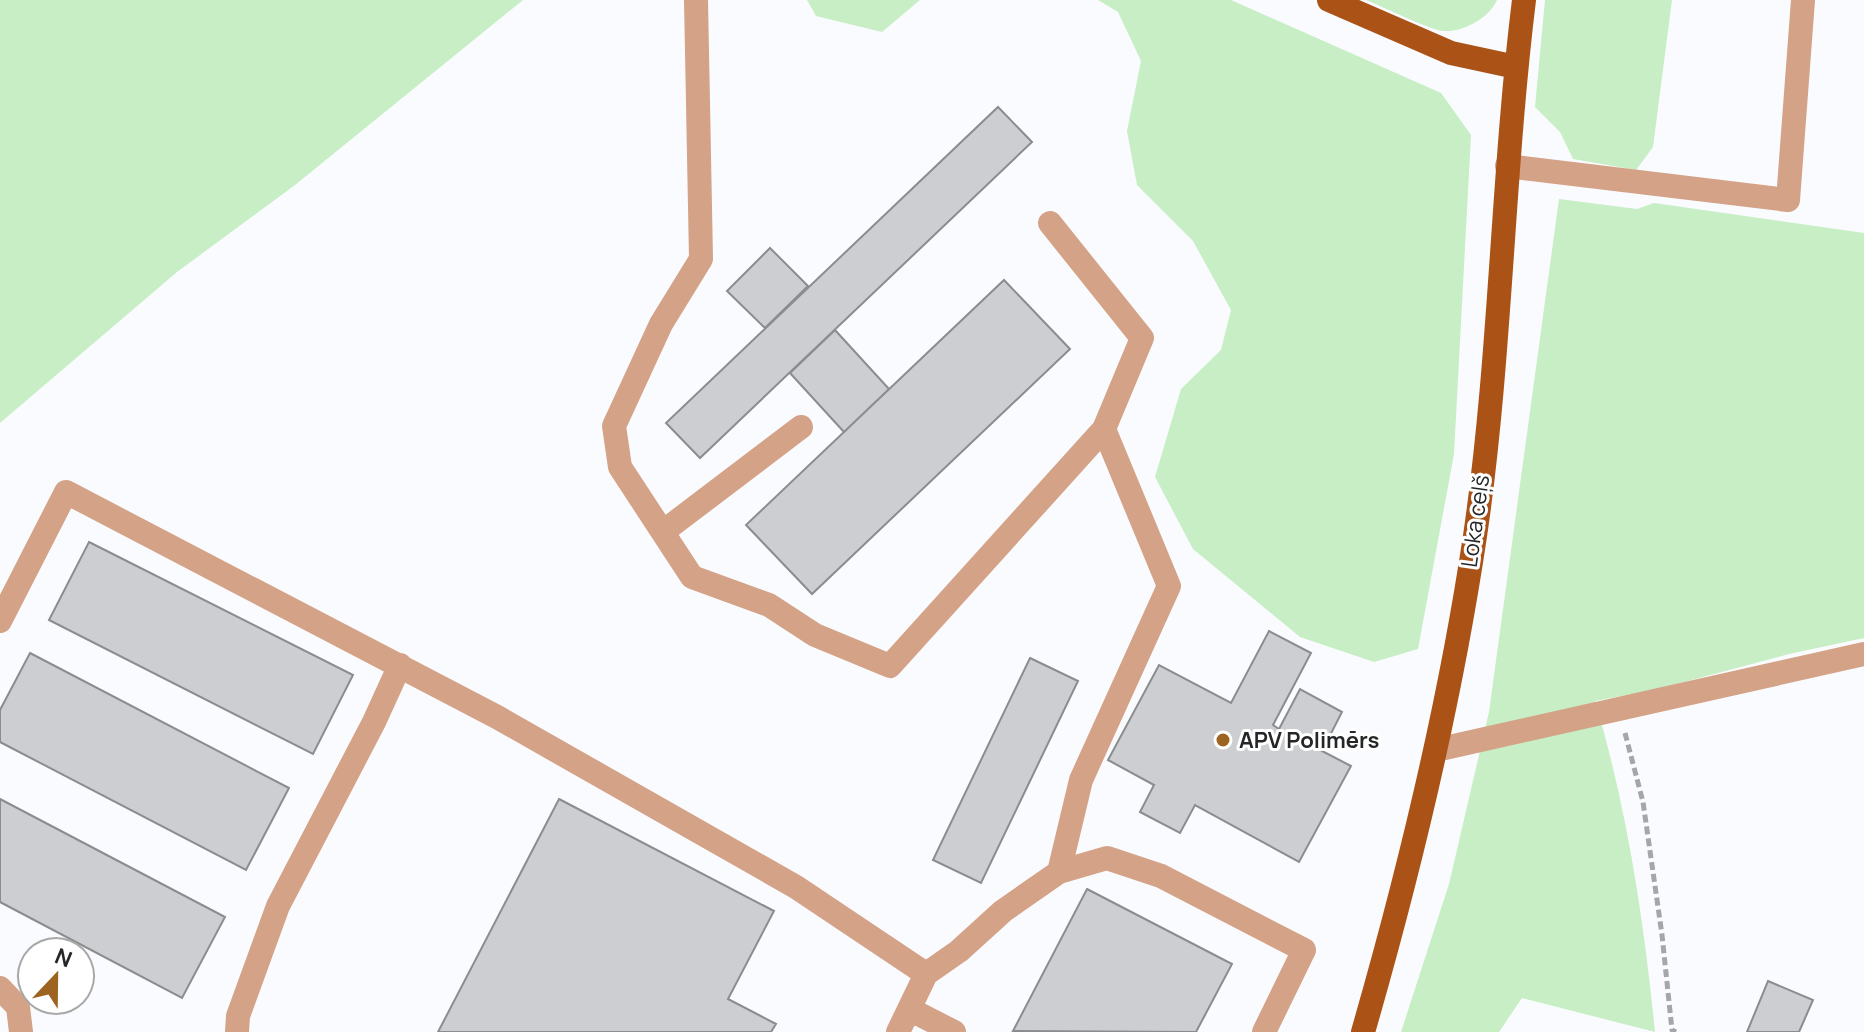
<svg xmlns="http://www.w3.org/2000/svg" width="1864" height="1032" font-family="Manrope,sans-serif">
  <rect width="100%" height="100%" fill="#fafbfe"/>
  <path fill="#c7eec4" d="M0,0H523L295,185L177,272L0,423Z
    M807,0H920L882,32L816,16Z
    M1098,0H1231L1441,93L1471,135L1454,454L1418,649L1374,662L1300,637L1193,549L1155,477L1181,389L1221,350L1231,310L1193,241L1137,185L1127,131L1141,61L1118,12Z
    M1366,0H1497C1489,18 1464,32 1444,31C1432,31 1381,6 1366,0Z
    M1545,0H1672L1653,147L1636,170L1573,159L1560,132L1535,107Z
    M1559,199L1637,209L1654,203L1864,233V638L1789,654L1654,690L1595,701C1627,808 1644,921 1655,1032L1522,998L1499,1032H1401L1449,884L1489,712Z"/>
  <path fill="#cdced1" stroke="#8a8c8e" stroke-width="2" d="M998,107L1032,142L700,458L666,423Z
    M770,248L808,286L765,328L727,291Z
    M1004,280L1070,349L812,594L746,525Z
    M835,330L889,389L844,432L790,373Z
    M89,542L353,675L313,754L49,620Z
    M1269,631L1311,653L1273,725L1279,729L1300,689L1342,712L1322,751L1351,766L1299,862L1195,805L1180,833L1140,812L1154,785L1108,760L1159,665L1231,703Z
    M30,653L289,788L246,870L0,742V710Z
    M1030,658L1078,681L981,883L933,860Z
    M0,799L225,917L182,998L0,902Z
    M559,799L774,911L728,999L776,1024L771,1032H438Z
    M1087,889L1232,964L1196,1032L1013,1031Z
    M1768,981L1813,1000L1799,1032H1747Z"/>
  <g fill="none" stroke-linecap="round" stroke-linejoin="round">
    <path stroke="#a5a6a8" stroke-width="5" stroke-dasharray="8 4" stroke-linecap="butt" d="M1625,733L1643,802L1662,935L1672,1030L1676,1032"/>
    <path stroke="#d4a287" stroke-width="24" d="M696,0L701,259L661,324L614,426L620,467L692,577L769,605L815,635L890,666L1104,429
      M1507,166L1788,200L1803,0
      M1050,223L1142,338L1104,429L1169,586L1081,780L1059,872
      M664,531L801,427
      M0,621L66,492L497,717L796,887L926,974L959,951L1003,911L1059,872L1107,858L1161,876L1304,950L1264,1032
      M1436,750L1864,654
      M0,988L18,1007L21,1032
      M909,1009L954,1032
      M237,1032L238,1016L278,906L374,722L400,665
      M898,1032L926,974"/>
    <path stroke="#ab5316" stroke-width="24" d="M1329,0L1451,53L1516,67
      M1363,1032C1410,869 1450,704 1475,536C1501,359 1502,178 1524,0"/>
  </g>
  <circle fill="#9c6321" stroke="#fff" stroke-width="3" cx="1223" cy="740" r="8"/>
  <g text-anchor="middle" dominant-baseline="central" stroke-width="6" stroke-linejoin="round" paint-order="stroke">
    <g font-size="22" fill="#252627" stroke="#fff">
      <text transform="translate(1475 521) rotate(-82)">Loka ceļš</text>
    </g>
    <g font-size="22" font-weight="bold" fill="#252627" stroke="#fff" text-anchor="start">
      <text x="1239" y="740">APV Polimērs</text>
    </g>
  </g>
  <g transform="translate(56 976) rotate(22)"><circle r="38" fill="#ffffff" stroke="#a8a8a9" stroke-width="2"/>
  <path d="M0-6L14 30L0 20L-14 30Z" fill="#9c6321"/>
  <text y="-12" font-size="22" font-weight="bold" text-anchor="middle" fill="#252627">N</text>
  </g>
</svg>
